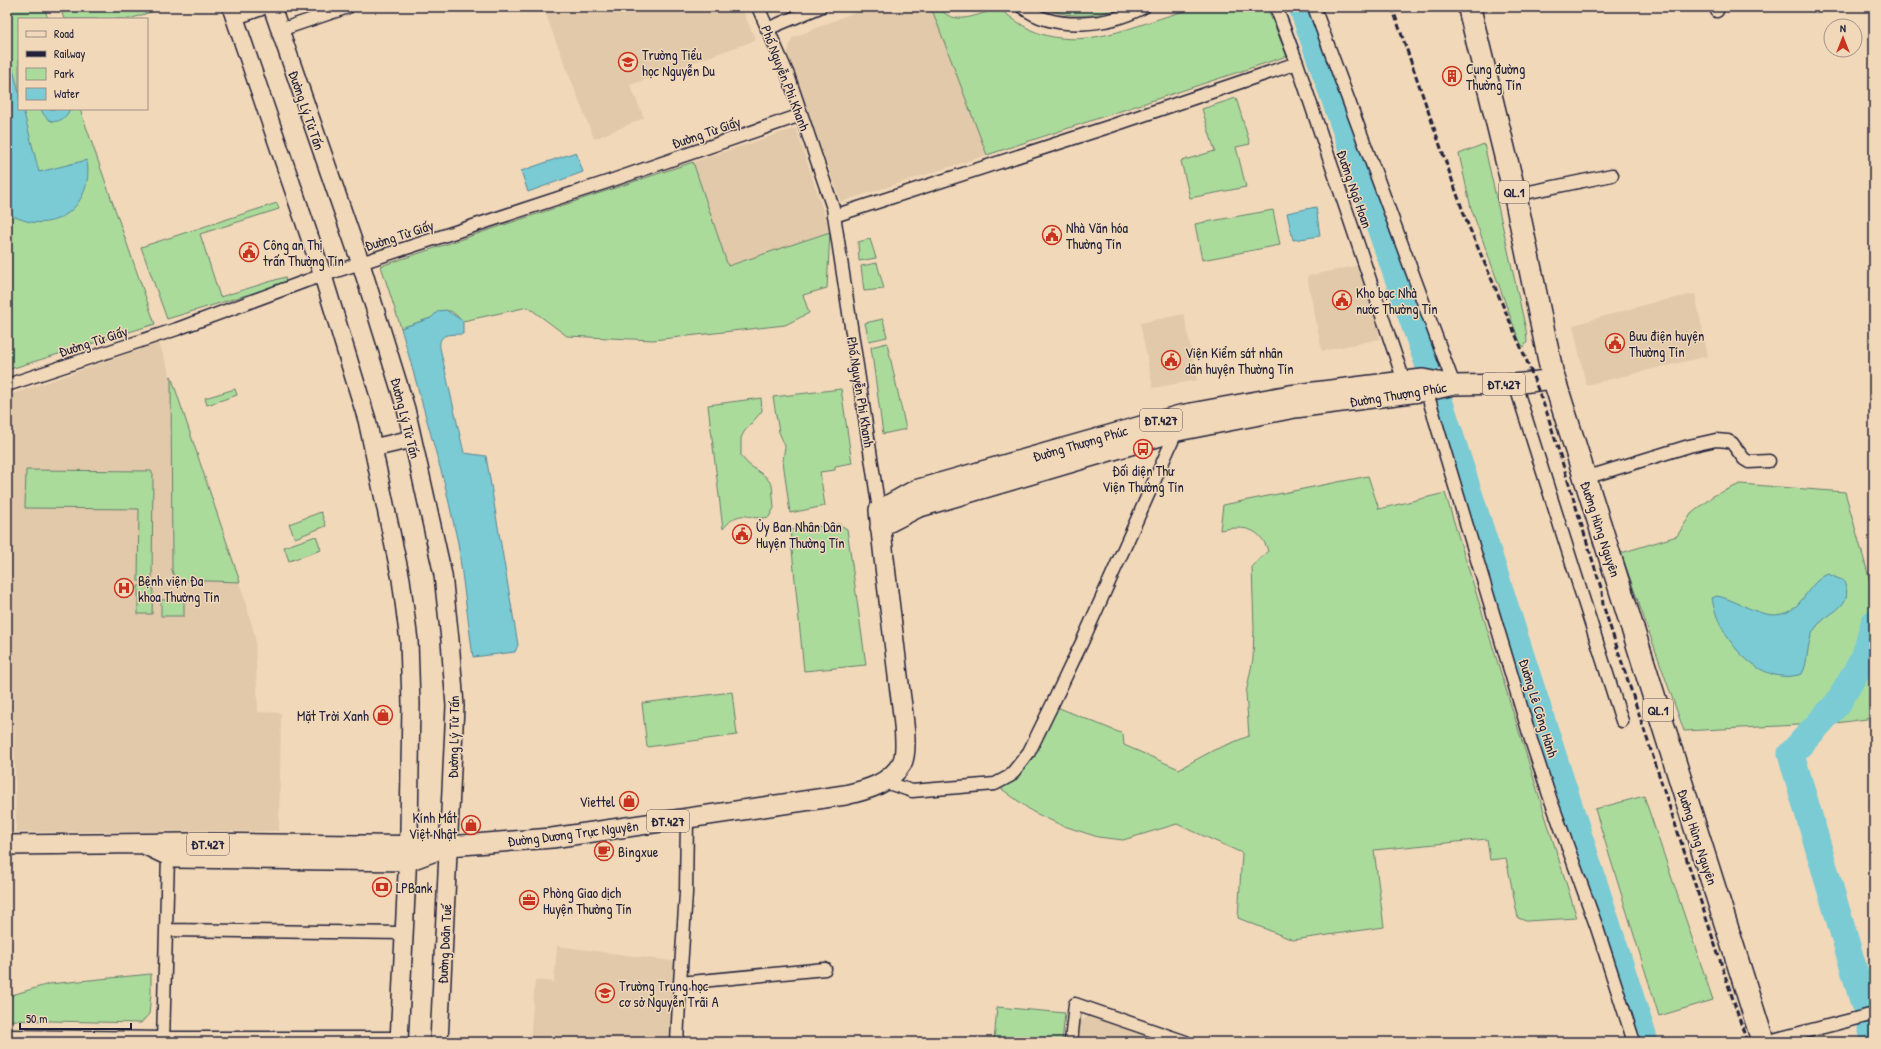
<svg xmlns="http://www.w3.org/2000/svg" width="1881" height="1049" font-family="'Patrick Hand',sans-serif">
  <rect width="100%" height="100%" fill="#f1d8b9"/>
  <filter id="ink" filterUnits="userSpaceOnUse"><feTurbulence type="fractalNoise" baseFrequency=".025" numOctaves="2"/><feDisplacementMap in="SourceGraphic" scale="8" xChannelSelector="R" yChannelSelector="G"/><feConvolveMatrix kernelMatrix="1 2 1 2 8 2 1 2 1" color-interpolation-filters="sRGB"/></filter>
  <g filter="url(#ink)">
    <path fill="#e1c9aa" d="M544,7H741L756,40L630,85L644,118L594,139L550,26Z
      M867,7H931L987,155L841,202L787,54L792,38Z
      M796,128L830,232L728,266L693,162Z
      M1365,264L1380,339L1322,351L1307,276Z
      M1695,294L1708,356L1586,385L1573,325L1651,303Z
      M1184,314L1197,380L1153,388L1140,323Z
      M159,343L190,431L243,594L255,636L258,712L281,713L279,831L16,832L13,652L7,641V396Z
      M557,946L679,962L672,1042H530L535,980L554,982Z
      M1088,1016L1162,1042H1079L1080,1022Z"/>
    <path fill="#abdb9b" stroke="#667e6b" d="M7,7H44L48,19H19V109H80L155,324L7,370Z
      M60,7H165L130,19H64Z
      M931,7H939C953,28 979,14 998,8C1009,16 1019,24 1031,30C1089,56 1146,17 1203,7C1222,4 1248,7 1267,7L1287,56L987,155Z
      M1043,7H1120C1099,18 1064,18 1043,7Z
      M1236,98L1250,144L1236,147L1246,187L1190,198L1181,161L1215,151L1202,109Z
      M1484,144L1526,330L1527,342L1524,347L1521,344L1517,335L1471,208L1459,154Z
      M693,162L728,266L830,232L827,288L803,295L809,313L785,325L653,340L567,336L528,307L463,321L451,311H438L431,318L401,328L381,266Z
      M277,203L279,209L200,234L220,297L285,277L286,283L167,319L141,247Z
      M1273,210L1280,245L1202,260L1195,224Z
      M870,239L876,258L859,261L858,242Z
      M877,263L884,289L864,291L861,266Z
      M883,319L887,337L869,341L865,323Z
      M887,343L906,429L883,434L871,347Z
      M171,376L240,582L179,580L174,576L172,570Z
      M235,389L237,395L207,405L205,398Z
      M841,389L852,463L835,466V470L820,472L825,506L790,513L783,461L785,446L779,432L773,397Z
      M761,398L762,411L744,432L741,438V456L748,464L766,477L772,485L774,508L769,517C748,522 742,505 723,529L708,405Z
      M26,470L151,471L153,474L152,581H138L139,509L25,508Z
      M1368,476L1379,509L1445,493L1577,918L1526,921L1518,918L1506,858L1490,860L1487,839L1374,850L1384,927L1293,940L1238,918L1242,853L1177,824L1123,840L1098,837L1061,825L1033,812L995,784L1010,776L1052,705L1123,734L1124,745L1179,769L1214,750L1249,736L1246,693L1253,659L1254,628L1252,566L1268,551C1260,526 1242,526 1220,530L1223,505Z
      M1740,484L1845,492L1874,595V718L1836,723L1684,731L1621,553L1677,536L1691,514L1713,496Z
      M321,512L326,526L295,538L289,524Z
      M839,524L847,529L866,665L804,671L790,530Z
      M316,536L321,550L289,561L284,547Z
      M138,586H153L152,614H138Z
      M161,600H184V616H161Z
      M732,692L737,735L647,747L642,703Z
      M1644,796L1713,1000L1659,1016L1595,809Z
      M151,974V993L149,1014L141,1023L7,1020V995H12L49,984Z
      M997,1007L1065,1013L1062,1042H994Z"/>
    <path fill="#7acbd4" stroke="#578797" d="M7,45L19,93V109H23L39,172L87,160C95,209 48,240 7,212Z
      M41,109H70C63,125 47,126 41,109Z
      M576,152L583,172L528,192L521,171Z
      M1316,207L1320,236L1293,240L1287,213Z
      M446,310L463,321V334C451,335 438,332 440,348L464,453L486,456L518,645L515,652L473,657L458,543L445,485L401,328L431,318L438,311Z
      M1828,574L1844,581C1856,610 1824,611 1813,632C1806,645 1809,661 1802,674C1759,688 1718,638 1712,598L1717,596C1744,601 1775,632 1800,602C1809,591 1815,579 1828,574Z"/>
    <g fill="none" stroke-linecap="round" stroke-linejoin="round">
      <path stroke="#7acbd4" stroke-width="27" d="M1302,7L1428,363
        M1438,397L1645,1042
        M1864,1004L1791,754L1838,703L1864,658L1874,623
        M1871,1027L1874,1038"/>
      <g stroke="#22223b" stroke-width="15">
        <path id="street" d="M758,7L788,75L833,208L879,510
          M1022,7C1055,32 1109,26 1144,7
          M1276,7L1297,63L1404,381
          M1314,7L1454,385
          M1716,7L1717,11
          M767,29L820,7
          M280,30L348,7
          M1515,195L1612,175
          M834,216L1108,127L1297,63
          M1515,384L1622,721
          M7,385L177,329L306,281L607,182L801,115
          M1425,386L1531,740L1549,795L1597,928L1634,1042
          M1585,478L1689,446L1716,440L1728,441L1732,443L1744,459L1749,462L1769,461
          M885,782L912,791L995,784L1010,776L1029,752L1052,705L1083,640L1178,428
          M166,930L404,933
          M680,983L686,893L687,818
          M11,1042V1036L163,1038H399
          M163,1042L168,856
          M677,1042L680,983L825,969
          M1071,1042L1075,1004L1186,1042
          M1765,1042L1874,1014"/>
      </g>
      <g stroke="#22223b" stroke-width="20">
        <path id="secondary" d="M231,7L323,276L367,420L401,579L409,641L411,704L409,831L399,1042
          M272,7L361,264L406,409L443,575L450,640L455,706L439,1042
          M234,16L260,7
          M373,448L412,439"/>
      </g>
      <g stroke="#22223b" stroke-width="22">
        <path id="primary" d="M880,527L917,508L1178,431L1295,408L1427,391L1454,385L1515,384L1553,379
          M7,845L188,843L449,846L552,838L845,795C867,790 890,784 902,763C910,748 900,695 898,676C892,621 884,565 879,510L915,490L1180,415L1290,395L1404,381L1423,379L1454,385
          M146,845L173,858L408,861L438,850"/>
      </g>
      <g stroke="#22223b" stroke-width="25">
        <path id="highway" d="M1469,7L1515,195L1552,373L1763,1042"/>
      </g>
      <use href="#street" stroke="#f1d8b9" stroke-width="12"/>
      <use href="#secondary" stroke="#f1d8b9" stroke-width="17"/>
      <use href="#primary" stroke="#f1d8b9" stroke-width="19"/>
      <use href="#highway" stroke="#f1d8b9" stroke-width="22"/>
      <path stroke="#22223b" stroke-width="3" stroke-dasharray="6 3" stroke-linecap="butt" d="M1392,7L1466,220L1526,359L1547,413L1602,591L1603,605L1747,1042"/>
    </g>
  </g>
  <defs>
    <g id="school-ring" transform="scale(1)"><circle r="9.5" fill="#f1d8b9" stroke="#c8321e" stroke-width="1.5"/><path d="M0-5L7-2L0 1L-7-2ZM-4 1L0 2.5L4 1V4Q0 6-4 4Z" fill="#c8321e"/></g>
    <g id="building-ring" transform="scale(1)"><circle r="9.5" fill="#f1d8b9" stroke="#c8321e" stroke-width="1.5"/><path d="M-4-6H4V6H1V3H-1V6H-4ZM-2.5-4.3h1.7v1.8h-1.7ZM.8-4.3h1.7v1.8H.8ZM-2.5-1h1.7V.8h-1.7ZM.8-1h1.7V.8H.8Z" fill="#c8321e"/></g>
    <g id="civic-ring" transform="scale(1)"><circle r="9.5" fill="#f1d8b9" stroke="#c8321e" stroke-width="1.5"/><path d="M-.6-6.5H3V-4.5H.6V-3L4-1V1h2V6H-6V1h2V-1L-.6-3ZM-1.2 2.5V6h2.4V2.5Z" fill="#c8321e"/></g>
    <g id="bus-ring" transform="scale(1)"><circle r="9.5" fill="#f1d8b9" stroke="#c8321e" stroke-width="1.5"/><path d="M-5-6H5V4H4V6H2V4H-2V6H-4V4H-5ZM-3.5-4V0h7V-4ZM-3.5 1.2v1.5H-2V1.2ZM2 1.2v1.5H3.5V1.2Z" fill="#c8321e"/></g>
    <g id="hospital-ring" transform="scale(1)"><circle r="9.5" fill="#f1d8b9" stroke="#c8321e" stroke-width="1.5"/><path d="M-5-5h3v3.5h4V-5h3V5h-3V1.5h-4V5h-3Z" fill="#c8321e"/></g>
    <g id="shop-ring" transform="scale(1)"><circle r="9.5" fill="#f1d8b9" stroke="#c8321e" stroke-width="1.5"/><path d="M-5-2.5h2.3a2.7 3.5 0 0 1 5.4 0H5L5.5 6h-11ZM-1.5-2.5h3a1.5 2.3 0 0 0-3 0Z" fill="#c8321e"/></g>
    <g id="cafe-ring" transform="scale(1)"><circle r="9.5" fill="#f1d8b9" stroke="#c8321e" stroke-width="1.5"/><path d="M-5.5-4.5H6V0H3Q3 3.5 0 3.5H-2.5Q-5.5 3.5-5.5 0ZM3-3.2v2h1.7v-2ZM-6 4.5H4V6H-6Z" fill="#c8321e"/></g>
    <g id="bank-ring" transform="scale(1)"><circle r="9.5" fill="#f1d8b9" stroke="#c8321e" stroke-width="1.5"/><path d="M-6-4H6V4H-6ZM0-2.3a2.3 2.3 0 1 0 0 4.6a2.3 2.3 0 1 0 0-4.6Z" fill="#c8321e"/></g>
    <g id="office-ring" transform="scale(1)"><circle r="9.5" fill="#f1d8b9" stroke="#c8321e" stroke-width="1.5"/><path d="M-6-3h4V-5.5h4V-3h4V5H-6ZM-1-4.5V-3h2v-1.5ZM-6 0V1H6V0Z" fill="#c8321e"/></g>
  </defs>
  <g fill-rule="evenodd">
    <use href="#school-ring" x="628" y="62"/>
    <use href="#building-ring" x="1452" y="76"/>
    <use href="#civic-ring" x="1052" y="235"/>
    <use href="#civic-ring" x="249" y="252"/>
    <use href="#civic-ring" x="1342" y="300"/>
    <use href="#civic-ring" x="1615" y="343"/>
    <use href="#civic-ring" x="1171" y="360"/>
    <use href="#bus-ring" x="1143" y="449"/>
    <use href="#civic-ring" x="742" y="534"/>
    <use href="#hospital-ring" x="124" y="588"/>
    <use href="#shop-ring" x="383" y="715"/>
    <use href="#shop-ring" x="629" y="801"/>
    <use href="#shop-ring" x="471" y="825"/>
    <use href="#cafe-ring" x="604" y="851"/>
    <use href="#bank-ring" x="382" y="887"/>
    <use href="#office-ring" x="529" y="900"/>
    <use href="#school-ring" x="605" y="993"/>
  </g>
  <g text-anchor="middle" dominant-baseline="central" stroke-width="3" stroke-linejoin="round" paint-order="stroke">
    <g fill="#f1d8b9" stroke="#605961" stroke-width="1">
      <rect x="1499" y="181" width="30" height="22" rx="3"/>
      <rect x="1483" y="373" width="42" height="22" rx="3"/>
      <rect x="1140" y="409" width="42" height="22" rx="3"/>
      <rect x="1643" y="699" width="30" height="22" rx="3"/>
      <rect x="647" y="810" width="42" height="22" rx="3"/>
      <rect x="187" y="833" width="42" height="22" rx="3"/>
    </g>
    <g font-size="13" font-weight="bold" fill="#22223b">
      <text x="1514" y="192">QL.1</text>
      <text x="1504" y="384">ĐT.427</text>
      <text x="1161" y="420">ĐT.427</text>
      <text x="1658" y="710">QL.1</text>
      <text x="668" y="821">ĐT.427</text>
      <text x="208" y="844">ĐT.427</text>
    </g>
    <g font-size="14" fill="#22223b" stroke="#f1d8b9" text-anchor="start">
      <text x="642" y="54">Trường Tiểu<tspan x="642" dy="16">học Nguyễn Du</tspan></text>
      <text x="1466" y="68">Cung đường<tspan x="1466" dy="16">Thường Tín</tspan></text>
      <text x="1066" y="227">Nhà Văn hóa<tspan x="1066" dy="16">Thường Tín</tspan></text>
      <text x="263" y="244">Công an Thị<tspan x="263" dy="16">trấn Thường Tín</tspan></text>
      <text x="1356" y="292">Kho bạc Nhà<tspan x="1356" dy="16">nước Thường Tín</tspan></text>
      <text x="1629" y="335">Bưu điện huyện<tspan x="1629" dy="16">Thường Tín</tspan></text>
      <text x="1185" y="352">Viện Kiểm sát nhân<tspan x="1185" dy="16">dân huyện Thường Tín</tspan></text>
      <text x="1143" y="470" text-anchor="middle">Đối diện Thư<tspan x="1143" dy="16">Viện Thường Tín</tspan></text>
      <text x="756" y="526">Ủy Ban Nhân Dân<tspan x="756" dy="16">Huyện Thường Tín</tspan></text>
      <text x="138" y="580">Bệnh viện Đa<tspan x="138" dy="16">khoa Thường Tín</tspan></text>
      <text x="369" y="715" text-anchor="end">Mặt Trời Xanh</text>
      <text x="615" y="801" text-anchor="end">Viettel</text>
      <text x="457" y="817" text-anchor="end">Kính Mắt<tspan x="457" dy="16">Việt Nhật</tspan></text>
      <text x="618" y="851">Bingxue</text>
      <text x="396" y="887">LPBank</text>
      <text x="543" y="892">Phòng Giao dịch<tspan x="543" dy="16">Huyện Thường Tín</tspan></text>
      <text x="619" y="985">Trường Trung học<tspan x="619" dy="16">cơ sở Nguyễn Trãi A</tspan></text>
    </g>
    <g font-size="14" fill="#22223b" stroke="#f1d8b9">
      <text transform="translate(786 78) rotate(69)">Phố Nguyễn Phi Khanh</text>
      <text transform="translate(307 110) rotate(71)">Đường Lý Tử Tấn</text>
      <text transform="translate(706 132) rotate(-19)">Đường Từ Giấy</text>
      <text transform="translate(1355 189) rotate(71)">Đường Ngô Hoan</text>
      <text transform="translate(399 235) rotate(-18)">Đường Từ Giấy</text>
      <text transform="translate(93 341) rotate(-18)">Đường Từ Giấy</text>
      <text transform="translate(861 392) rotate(81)">Phố Nguyễn Phi Khanh</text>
      <text transform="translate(1398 394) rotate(-9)">Đường Thượng Phúc</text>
      <text transform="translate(406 418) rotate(76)">Đường Lý Tử Tấn</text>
      <text transform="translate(1080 443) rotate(-16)">Đường Thượng Phúc</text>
      <text transform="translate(1601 529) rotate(72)">Đường Hùng Nguyên</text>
      <text transform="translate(1539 708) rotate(73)">Đường Lê Công Hành</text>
      <text transform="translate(453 737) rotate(-89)">Đường Lý Tử Tấn</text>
      <text transform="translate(573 833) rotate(-7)">Đường Dương Trực Nguyên</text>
      <text transform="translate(1698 837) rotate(72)">Đường Hùng Nguyên</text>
      <text transform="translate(444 944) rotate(-87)">Đường Doãn Tuế</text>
    </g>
  </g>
  <rect width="1881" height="1049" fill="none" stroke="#f1d8b9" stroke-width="24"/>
  <rect x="12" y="12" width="1857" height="1025" fill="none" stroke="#22223b" stroke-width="1.5" filter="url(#ink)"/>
  <rect x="18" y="18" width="130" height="92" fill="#f1d8b9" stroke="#9e8f87"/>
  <rect x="26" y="31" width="20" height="6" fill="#f1d8b9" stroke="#9e8f87"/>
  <text x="54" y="38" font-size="12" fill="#22223b">Road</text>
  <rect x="26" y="51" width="20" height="6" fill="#22223b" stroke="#9e8f87"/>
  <text x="54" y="58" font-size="12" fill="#22223b">Railway</text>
  <rect x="26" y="68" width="20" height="12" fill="#abdb9b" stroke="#9e8f87"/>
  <text x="54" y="78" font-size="12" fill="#22223b">Park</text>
  <rect x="26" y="88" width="20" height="12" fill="#7acbd4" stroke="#9e8f87"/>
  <text x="54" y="98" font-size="12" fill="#22223b">Water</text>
  <g transform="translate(1843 38)"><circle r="19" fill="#f1d8b9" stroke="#9e8f87"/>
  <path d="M0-3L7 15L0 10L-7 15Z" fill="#c8321e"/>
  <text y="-6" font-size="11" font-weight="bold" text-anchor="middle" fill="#22223b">N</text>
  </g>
  <path d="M20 1023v6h111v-6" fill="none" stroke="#22223b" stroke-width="2"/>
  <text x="26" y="1023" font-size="12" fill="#22223b" stroke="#f1d8b9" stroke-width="3" paint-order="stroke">50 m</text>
</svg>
